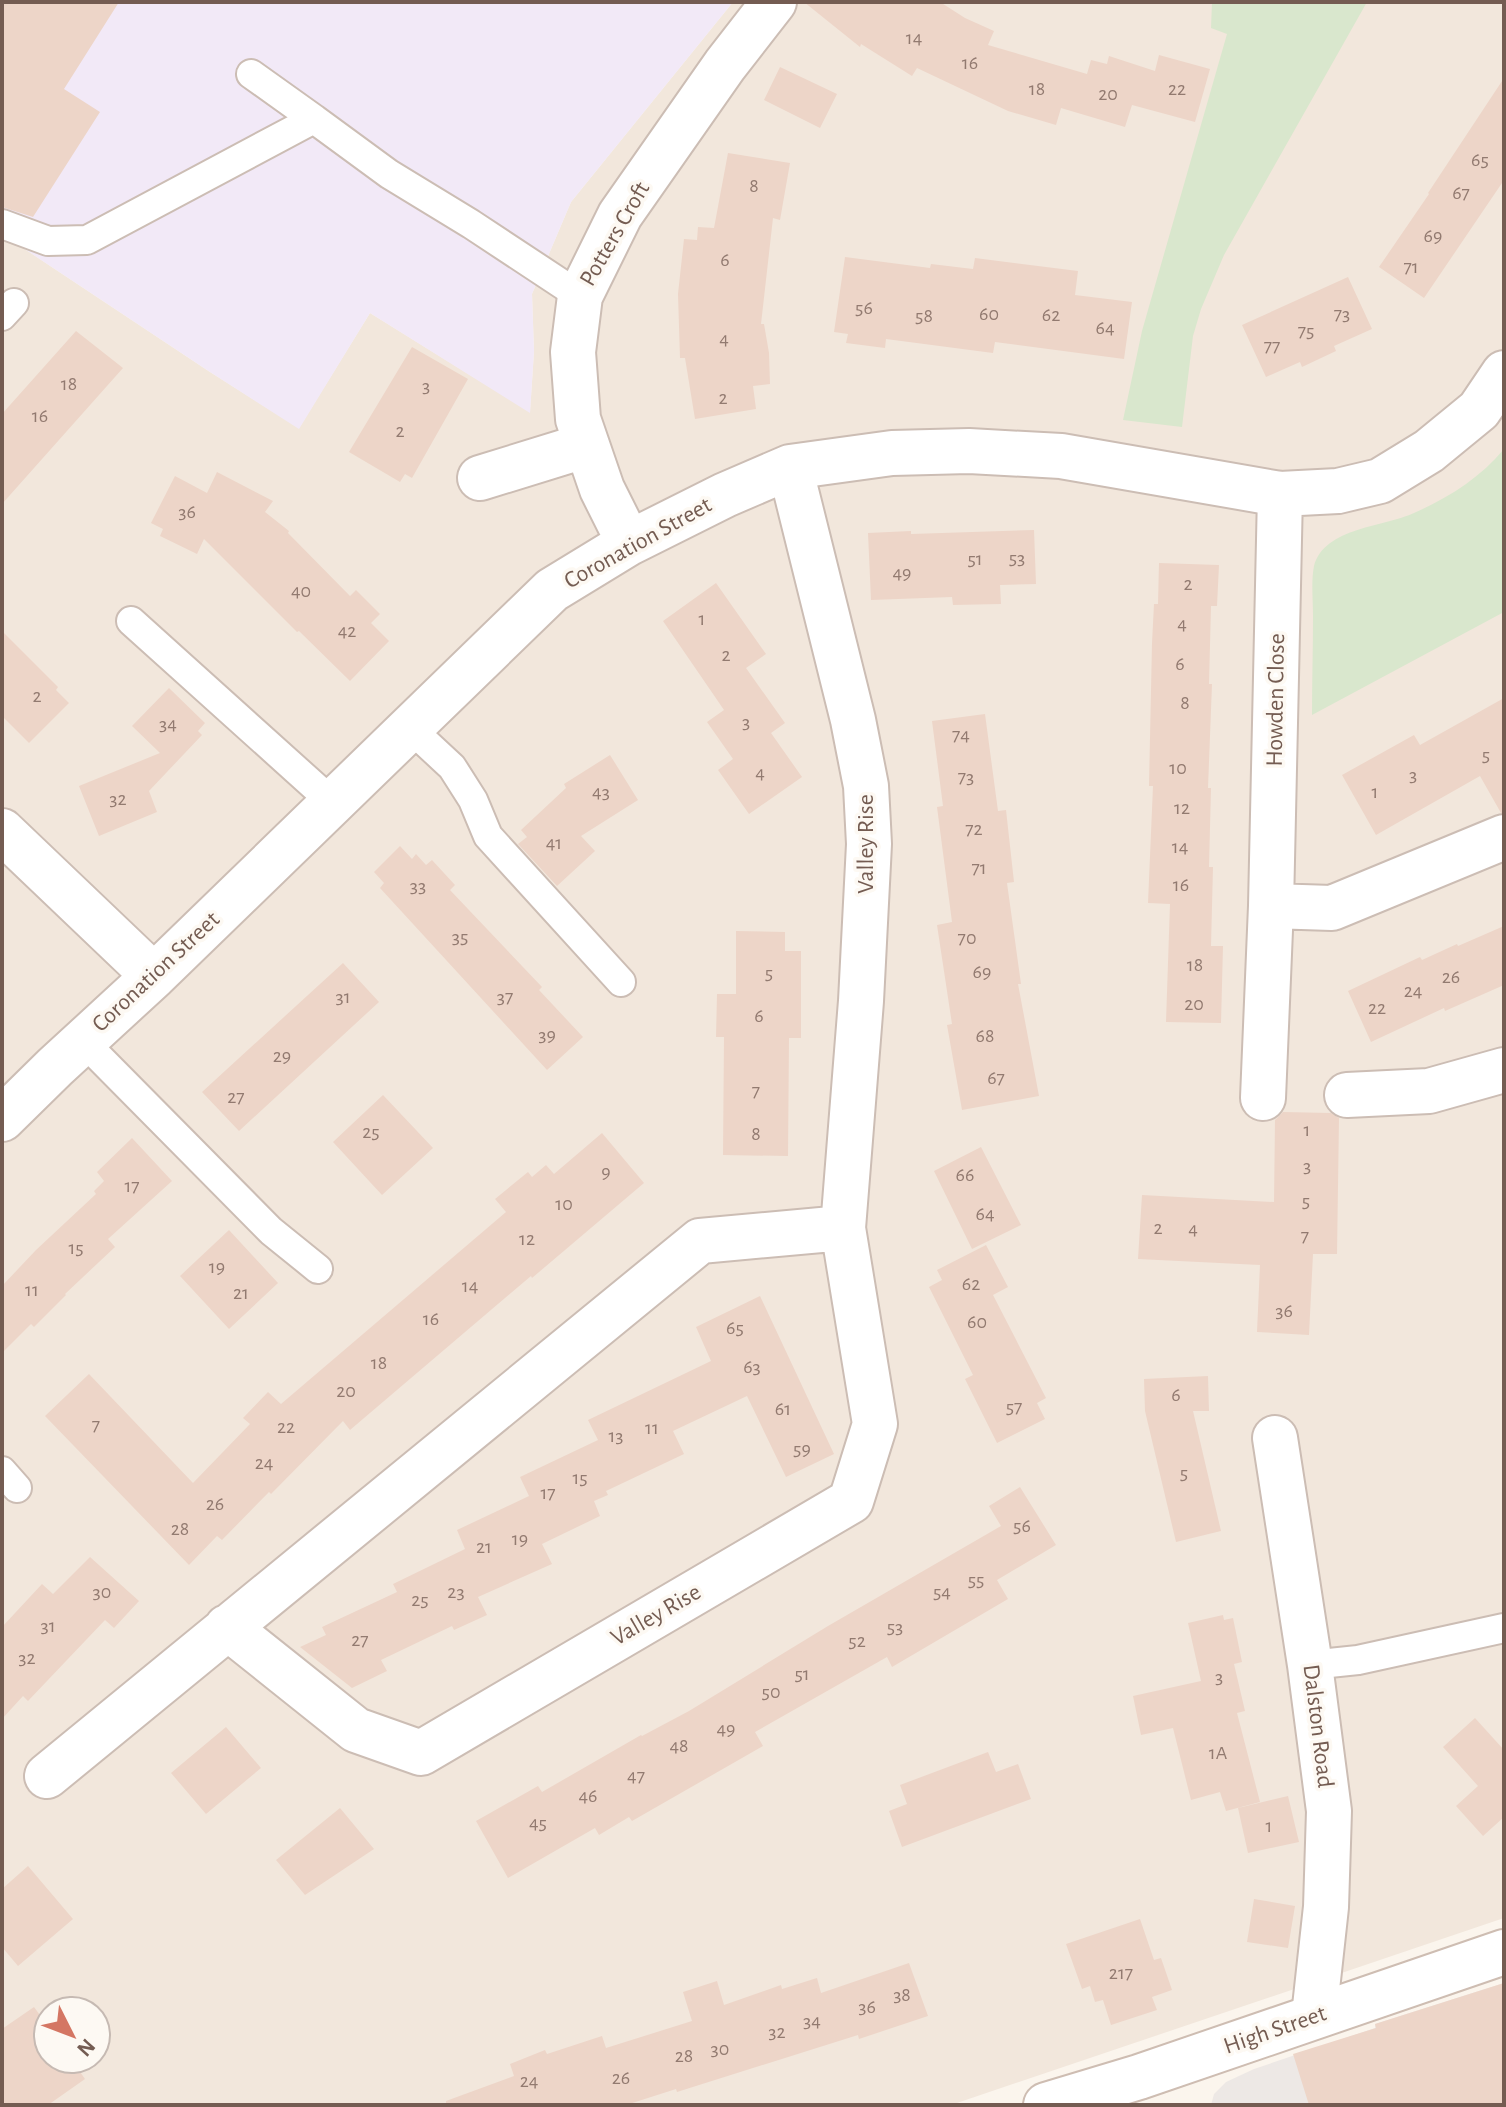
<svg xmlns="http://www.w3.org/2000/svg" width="1506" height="2107" font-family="'Alegreya Sans',sans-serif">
  <rect width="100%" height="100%" fill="#fbf5ed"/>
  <path fill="#f2e7dc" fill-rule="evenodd" d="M733,2H1504V1918L951,2105H2V234L210,372L299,428L370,313L530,412L534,351L532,294L571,202ZM48,2011H96V2059H48Z"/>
  <path fill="#ede8e5" d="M1504,1983V2105H1211L1214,2094L1226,2082L1254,2069L1375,2028V2024Z"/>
  <path fill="#f2e9f7" d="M2,2H733L571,202L532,294L534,351L530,413L370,313L299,429L210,372L2,234Z"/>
  <path fill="#d9e7cd" d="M1212,2H1367L1224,255L1201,309L1193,336L1182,427L1123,420L1142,331L1227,34L1211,28Z
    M1504,449V612L1312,715C1312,682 1313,649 1313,616C1313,600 1311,581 1314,566C1325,527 1384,527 1414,513C1448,498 1480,478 1504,449Z"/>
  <path fill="#edd5c8" d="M2,2H119L64,89L100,112L33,217L2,207Z
    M804,2H940L965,18L994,31L988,45L1087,74L1091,60L1107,64L1109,56L1155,71L1159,55L1210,69L1195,122L1132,105L1125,127L1061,108L1056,125L1008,111L917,68L912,76L861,44L860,47Z
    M780,67L837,94L820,128L764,100Z
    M1504,78V180L1424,298L1379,267L1429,194L1428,193Z
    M728,153L790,163L780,220L773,218L761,324H764L769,353L770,384L753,386L756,409L695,419L685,358H680L678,294L684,239L697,240L698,227L714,228Z
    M845,257L930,268L931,264L973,269L975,258L1078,271L1075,295L1132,302L1124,359L995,342L993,353L886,339L885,348L846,343L848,334L834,332Z
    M1348,277L1372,329L1334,346L1336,351L1302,367L1300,362L1266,377L1242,325Z
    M76,331L123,368L2,504V414Z
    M412,347L468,379L412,478L405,474L400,482L349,452Z
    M217,472L273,501L265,512L289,531L288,533L350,596L356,590L380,614L371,623L389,641L350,681L299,631L297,632L204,539L197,554L160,536L163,529L151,523L175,476L207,493Z
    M1034,530L1036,584L1000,585L1001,604L953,605L952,597L871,600L868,533L911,531V534Z
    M1159,563L1219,565L1217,606H1211L1209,684H1212L1208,788H1211L1209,867H1213L1211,946H1223L1221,1023L1166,1022L1170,904L1148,903L1153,786H1149L1152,643L1154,604H1158Z
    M716,583L766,654L746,668L785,723L771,733L802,777L749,814L718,770L733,759L707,722L724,710L663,621Z
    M2,631L58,687L56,690L69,703L29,743L2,716Z
    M169,688L205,723L198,731L202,735L149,791L157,812L99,836L79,786L160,753L132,726Z
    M1504,698V813H1501L1480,776L1376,835L1342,775L1414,735L1420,745Z
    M985,714L998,811L1006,810L1014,882L1007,883L1021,984H1018L1039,1096L962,1110L947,1025L952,1024L937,925L952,922L937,807L943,806L932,721Z
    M610,755L638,800L581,836L595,851L557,886L518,844L527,837L521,830L566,788L564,784Z
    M400,846L412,859L416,854L426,865L432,860L455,885L450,890L542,987L539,990L583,1037L547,1070L380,888L384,883L374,872Z
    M1504,926V985L1445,1011L1444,1008L1371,1042L1348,991L1420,957L1422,960L1457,944L1458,946Z
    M736,931L785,932V951H801V1038H789L788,1156L723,1155L724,1037H716L717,994H736Z
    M343,963L379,1002L239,1131L202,1092Z
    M383,1095L433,1148L382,1195L333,1142Z
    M1283,1112L1331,1113L1339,1118L1337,1254H1313L1309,1335L1257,1332L1260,1265L1138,1259L1142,1195L1274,1202L1275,1120Z
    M602,1133L644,1183L532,1278L531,1276L350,1430L343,1421L271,1494L269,1492L222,1540L217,1536L189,1565L45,1416L89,1374L193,1483L250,1424L243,1418L268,1392L281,1404L506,1212L495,1199L528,1172L532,1177L546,1165L554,1174Z
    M132,1138L172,1181L108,1239L115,1247L65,1294L66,1295L34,1327L31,1324L2,1353V1286L36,1250L96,1194L94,1191L104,1181L97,1172Z
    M981,1147L1021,1225L972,1249L934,1171Z
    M229,1230L278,1283L229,1329L180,1276Z
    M986,1245L1008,1287L993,1295L1046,1398L1037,1403L1045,1419L997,1443L965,1379L973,1375L929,1287L942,1280L937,1270Z
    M760,1296L834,1454L786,1477L747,1396L673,1431L684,1454L606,1491L608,1495L594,1501L600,1516L542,1544L552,1564L478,1597L487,1615L454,1630L452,1626L381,1660L387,1671L352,1688L300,1647L326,1635L322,1627L397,1592L393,1584L465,1549L457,1530L529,1496L520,1477L598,1440L588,1420L711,1361L696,1327Z
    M1208,1376L1209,1411H1193L1221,1531L1176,1542L1145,1411L1144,1379Z
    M1020,1487L1056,1545L997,1580L1008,1599L892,1667L887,1657L755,1732L763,1746L632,1821L629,1817L599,1835L595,1828L508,1878L476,1821L538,1786L542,1792L641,1735L642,1736L689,1711L828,1626L1001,1526L989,1506Z
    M90,1557L139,1601L114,1628L105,1620L28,1701L23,1696L2,1719V1627L42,1584L53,1594Z
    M1223,1615L1224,1620L1233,1618L1242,1662L1234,1664L1245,1711L1237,1713L1260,1802L1226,1811L1220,1792L1191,1800L1173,1728L1141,1735L1133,1696L1201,1681L1188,1623Z
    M1475,1718L1504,1750V1817L1483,1836L1456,1806L1478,1786L1443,1747Z
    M226,1727L261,1768L206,1814L171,1773Z
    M988,1752L996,1772L1018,1764L1031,1799L902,1847L889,1811L907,1804L900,1785Z
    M1288,1796L1299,1842L1248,1853L1238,1808Z
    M340,1808L374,1849L305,1895L276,1860Z
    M28,1866L73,1919L18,1966L2,1947V1889Z
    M1254,1899L1295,1906L1288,1948L1247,1942Z
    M1140,1919L1154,1960L1161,1958L1172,1990L1152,1997L1157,2010L1111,2025L1103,2000L1095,2002L1090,1986L1082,1989L1066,1944Z
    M909,1963L928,2016L859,2039L858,2035L677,2092L676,2089L626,2105H446V2101L514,2076L510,2064L545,2050L547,2054L602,2036L606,2048L692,2021L683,1992L717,1981L724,2005L781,1985L782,1989L817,1978L821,1993Z
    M1504,1983V2105H1309L1293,2054L1376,2028L1375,2024Z
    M34,2007L48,2026V2059H71L85,2079L48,2105H2V2029Z"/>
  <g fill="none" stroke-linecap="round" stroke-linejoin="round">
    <g stroke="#ccbdb4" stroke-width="32">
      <path id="service" d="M251,74L314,119
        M2,224L48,241L87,240L314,119L389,174L471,224L580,296
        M2,316L14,303
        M131,621L332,802
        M410,728L452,767L473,800L488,836L621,982
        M83,1041L271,1231L318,1269
        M2,1471L17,1488
        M1310,1665L1358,1660L1504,1628"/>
    </g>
    <g stroke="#ccbdb4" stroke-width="48">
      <path id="minor" d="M480,478L587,445
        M1280,494L1271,906L1332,908L1504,837
        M629,543L602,489L578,419L573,352L580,296L620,215L725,65L774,2
        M2,831L154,976
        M1347,1095L1429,1091L1504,1070
        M1263,1098L1271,906
        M2,1119L55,1067L154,976L552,590L629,543L725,495L790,467L892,453L969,451L1061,456L1280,494L1338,491L1380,481L1429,451L1479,410L1504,373
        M1275,1438L1310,1665L1329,1811L1326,1907L1314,2016
        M227,1627L356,1730L421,1753L851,1501L875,1424L843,1228L861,1001L869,844L866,786L853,720L790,467
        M47,1776L700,1241L843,1228"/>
    </g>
    <g stroke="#cebdb2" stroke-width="48">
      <path id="secondary" d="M1046,2105L1139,2077L1504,1952"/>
    </g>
    <use href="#service" stroke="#fff" stroke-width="28"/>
    <use href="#minor" stroke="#fff" stroke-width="44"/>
    <use href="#secondary" stroke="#fff" stroke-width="44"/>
  </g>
  <g text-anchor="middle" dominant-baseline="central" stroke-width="7" stroke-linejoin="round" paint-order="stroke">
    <g font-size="20" fill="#927a70">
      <text x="914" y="38">14</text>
      <text x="970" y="63">16</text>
      <text x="1037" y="89">18</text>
      <text x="1177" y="89">22</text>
      <text x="1108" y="94">20</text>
      <text x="1480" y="160">65</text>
      <text x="754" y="186">8</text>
      <text x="1461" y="193">67</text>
      <text x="1433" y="236">69</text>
      <text x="725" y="260">6</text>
      <text x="1411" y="267">71</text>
      <text x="864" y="308">56</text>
      <text x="989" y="314">60</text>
      <text x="1342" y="314">73</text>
      <text x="1051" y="315">62</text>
      <text x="924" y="316">58</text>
      <text x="1105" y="328">64</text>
      <text x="1306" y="331">75</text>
      <text x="724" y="339">4</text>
      <text x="1272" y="346">77</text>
      <text x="69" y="384">18</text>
      <text x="426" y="386">3</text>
      <text x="723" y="398">2</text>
      <text x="40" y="416">16</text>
      <text x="400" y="431">2</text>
      <text x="187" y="512">36</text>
      <text x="1017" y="558">53</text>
      <text x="975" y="559">51</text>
      <text x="902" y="573">49</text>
      <text x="1188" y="584">2</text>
      <text x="301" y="591">40</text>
      <text x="702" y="619">1</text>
      <text x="1182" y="624">4</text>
      <text x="347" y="631">42</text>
      <text x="726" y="655">2</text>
      <text x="1180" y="664">6</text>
      <text x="37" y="696">2</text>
      <text x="1185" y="703">8</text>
      <text x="746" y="722">3</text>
      <text x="168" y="724">34</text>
      <text x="961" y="735">74</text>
      <text x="1486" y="755">5</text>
      <text x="1178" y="768">10</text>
      <text x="760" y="773">4</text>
      <text x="1413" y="775">3</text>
      <text x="966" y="777">73</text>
      <text x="601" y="792">43</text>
      <text x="1375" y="792">1</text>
      <text x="118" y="799">32</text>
      <text x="1182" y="808">12</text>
      <text x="974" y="829">72</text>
      <text x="554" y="843">41</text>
      <text x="1180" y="847">14</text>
      <text x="979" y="868">71</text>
      <text x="1181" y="885">16</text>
      <text x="418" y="886">33</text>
      <text x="460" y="937">35</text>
      <text x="967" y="938">70</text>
      <text x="1195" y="965">18</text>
      <text x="982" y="972">69</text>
      <text x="769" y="973">5</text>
      <text x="1451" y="977">26</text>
      <text x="1413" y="991">24</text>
      <text x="343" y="997">31</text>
      <text x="505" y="997">37</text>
      <text x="1194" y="1004">20</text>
      <text x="1377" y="1008">22</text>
      <text x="759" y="1016">6</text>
      <text x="547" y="1035">39</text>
      <text x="985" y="1036">68</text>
      <text x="282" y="1056">29</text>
      <text x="996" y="1078">67</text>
      <text x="756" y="1091">7</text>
      <text x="236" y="1097">27</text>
      <text x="1307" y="1130">1</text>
      <text x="371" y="1132">25</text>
      <text x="756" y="1134">8</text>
      <text x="1307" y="1166">3</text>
      <text x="606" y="1172">9</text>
      <text x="965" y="1175">66</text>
      <text x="132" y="1186">17</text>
      <text x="1306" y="1201">5</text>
      <text x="564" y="1204">10</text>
      <text x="985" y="1214">64</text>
      <text x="1158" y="1228">2</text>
      <text x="1193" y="1229">4</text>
      <text x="1305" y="1236">7</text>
      <text x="527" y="1239">12</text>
      <text x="76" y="1248">15</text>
      <text x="217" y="1267">19</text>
      <text x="971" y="1284">62</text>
      <text x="470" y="1286">14</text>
      <text x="32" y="1290">11</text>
      <text x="241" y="1293">21</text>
      <text x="1284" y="1311">36</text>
      <text x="431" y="1319">16</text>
      <text x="977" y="1322">60</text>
      <text x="735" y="1328">65</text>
      <text x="379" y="1363">18</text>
      <text x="752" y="1367">63</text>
      <text x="346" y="1391">20</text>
      <text x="1176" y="1395">6</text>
      <text x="1014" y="1407">57</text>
      <text x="783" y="1409">61</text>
      <text x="96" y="1425">7</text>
      <text x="286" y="1427">22</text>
      <text x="652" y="1428">11</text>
      <text x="616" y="1436">13</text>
      <text x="802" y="1449">59</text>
      <text x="264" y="1463">24</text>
      <text x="1184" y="1473">5</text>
      <text x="580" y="1478">15</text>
      <text x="548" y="1493">17</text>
      <text x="215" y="1504">26</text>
      <text x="1022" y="1526">56</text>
      <text x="180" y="1529">28</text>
      <text x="520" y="1539">19</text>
      <text x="484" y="1547">21</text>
      <text x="976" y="1580">55</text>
      <text x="102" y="1592">30</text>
      <text x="456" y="1592">23</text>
      <text x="942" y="1592">54</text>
      <text x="420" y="1600">25</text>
      <text x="48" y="1626">31</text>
      <text x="895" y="1627">53</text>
      <text x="360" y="1640">27</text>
      <text x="857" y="1641">52</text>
      <text x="27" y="1658">32</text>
      <text x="802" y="1674">51</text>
      <text x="1219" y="1677">3</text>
      <text x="771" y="1692">50</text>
      <text x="726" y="1729">49</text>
      <text x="679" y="1746">48</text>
      <text x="1218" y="1753">1A</text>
      <text x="636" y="1776">47</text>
      <text x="588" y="1796">46</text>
      <text x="538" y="1823">45</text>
      <text x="1269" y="1826">1</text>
      <text x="1121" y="1973">217</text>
      <text x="902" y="1995">38</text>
      <text x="867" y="2007">36</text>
      <text x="812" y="2021">34</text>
      <text x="777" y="2032">32</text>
      <text x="720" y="2049">30</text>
      <text x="684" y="2056">28</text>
      <text x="621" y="2078">26</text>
      <text x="529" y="2081">24</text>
    </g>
    <g font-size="24" fill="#745c52" stroke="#fdf9f3">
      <text transform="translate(615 234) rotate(-60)">Potters Croft</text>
      <text transform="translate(638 543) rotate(-29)">Coronation Street</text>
      <text transform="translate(1276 700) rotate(-89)">Howden Close</text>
      <text transform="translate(866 844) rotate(-90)">Valley Rise</text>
      <text transform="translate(156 972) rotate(-43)">Coronation Street</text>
      <text transform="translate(656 1615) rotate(-30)">Valley Rise</text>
      <text transform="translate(1318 1726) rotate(83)">Dalston Road</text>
      <text transform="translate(1275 2030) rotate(-19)">High Street</text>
    </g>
  </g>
  <rect width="1506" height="2107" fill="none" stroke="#745c52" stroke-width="8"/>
  <g transform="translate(72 2035) rotate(132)"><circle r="38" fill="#fdf9f3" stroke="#c6bab3" stroke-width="2"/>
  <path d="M0-6L14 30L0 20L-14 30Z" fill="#d47663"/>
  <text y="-12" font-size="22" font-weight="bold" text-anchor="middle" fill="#745c52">N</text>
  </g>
</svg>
